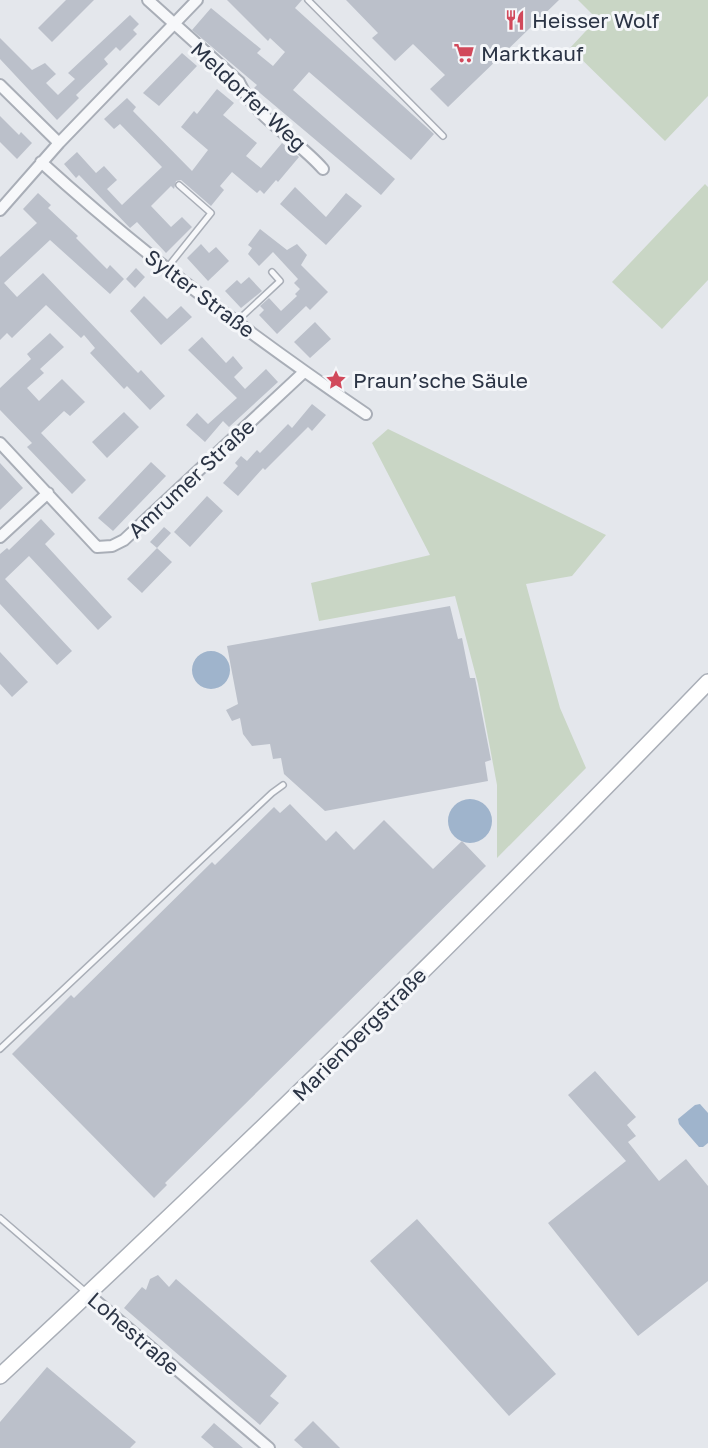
<svg xmlns="http://www.w3.org/2000/svg" width="708" height="1448" font-family="'Golos Text',sans-serif">
  <rect width="100%" height="100%" fill="#e4e7ec"/>
  <path fill="#c9d6c5" d="M578,0H708V96L665,141L570,48L597,19Z
    M705,184L708,187V280L662,329L612,282Z
    M388,429L606,535L572,576L526,584L560,708L586,768L497,858V785L478,684L455,596L319,621L311,583L430,555L372,443Z"/>
  <path fill="#9fb4cc" d="M192 670a19 19 0 1 1 38 0a19 19 0 1 1-38 0Z
    M448 821a22 22 0 1 1 44 0a22 22 0 1 1-44 0Z
    M700,1104L708,1113V1143L703,1147H699L679,1124L678,1119L695,1105Z"/>
  <path fill="#bbc0ca" d="M66,0H94L52,42L38,28Z
    M227,0H302L295,8L434,134L411,160L309,72L293,90L395,179L381,195L254,88L257,85L192,30L211,8L261,49L257,53L273,66L285,52L270,38L268,41Z
    M346,0H559L448,107L430,89L445,75L413,44L395,61L372,38L378,33Z
    M130,15L139,24L133,30L137,34L120,51L116,47L104,59L108,64L76,95L79,98L57,120L0,59V38L32,70L45,63L56,74L46,83L58,95L75,79L68,73Z
    M182,53L197,66L159,106L143,93Z
    M217,89L234,103L223,115L257,143L246,156L261,168L282,143L299,157L278,182L276,180L264,194L260,190L257,193L232,172L220,186L224,190L211,206L181,180L176,181L174,189L171,186L151,206L171,227L182,217L192,227L166,253L137,222L130,228L79,175L76,178L64,164L77,152L96,173L104,166L117,180L107,189L122,205L162,167L120,124L114,129L104,119L127,98L136,107L133,111L192,171L208,150L181,127L194,111L197,114Z
    M0,116L19,135L21,132L32,143L17,159L0,142Z
    M295,187L326,217L346,193L362,206L326,245L280,204Z
    M38,193L51,205L48,208L78,236L76,238L107,269L110,265L124,279L110,294L50,240L4,283L17,297L43,273L138,373L141,370L165,396L150,410L127,386L124,389L90,353L95,348L84,335L81,338L46,305L12,338L7,333L0,340V257L37,223L23,209Z
    M260,229L287,250L297,244L307,255L301,265L328,292L310,310L306,306L277,334L259,315L264,310L260,306L269,298L281,311L297,296L295,294L300,289L294,283L298,279L273,252L259,266L248,254L252,248L248,245Z
    M201,244L209,253L216,247L229,261L208,281L187,258Z
    M136,268L145,277L135,288L126,279Z
    M249,277L262,291L241,308L225,291L237,280L241,284Z
    M144,296L167,319L181,306L192,317L161,345L130,311Z
    M315,322L331,339L310,358L294,342Z
    M50,333L64,347L40,369L44,373L27,388L39,401L62,379L85,402L70,416L64,411L41,433L86,480L72,494L27,447L32,443L0,410V388L31,359L27,354Z
    M202,337L226,363L233,356L243,368L234,377L245,389L266,369L278,382L229,427L223,421L205,442L186,425L197,413L208,424L237,398L188,350Z
    M312,404L326,415L312,431L308,427L265,470L263,468L238,496L223,483L238,466L235,463L241,456L247,461L257,450L260,453L288,424L292,428Z
    M124,412L139,427L107,458L92,442Z
    M151,462L166,476L113,531L98,518Z
    M0,463L23,488L0,510Z
    M207,496L223,511L190,547L174,532Z
    M41,519L55,534L45,544L112,617L98,630L29,556L5,579L72,651L57,665L0,604V554L7,548L9,550Z
    M164,527L171,533L157,548L150,542Z
    M157,548L172,562L142,593L127,579Z
    M450,606L458,639L462,638L470,678H475L491,760L485,762L488,781L325,811L284,774L281,758L273,759L270,744L252,746L243,734L240,718L232,721L226,710L238,704L227,646Z
    M0,652L28,682L12,697L0,684Z
    M290,804L326,841L336,831L354,850L384,820L433,869L462,841L486,866L165,1183L167,1185L154,1198L12,1054L71,995L74,998L212,862L215,865L274,807L280,813Z
    M595,1071L636,1117L627,1125L636,1136L628,1142L659,1181L686,1159L708,1186V1281L638,1336L548,1223L626,1161L568,1095Z
    M417,1219L556,1374L509,1416L370,1261Z
    M158,1275L169,1287L176,1279L287,1376L270,1396L279,1403L260,1425L124,1308L142,1287L146,1290L150,1279Z
    M47,1367L136,1442L130,1448H0V1422Z
    M313,1421L340,1448H303L294,1440Z
    M214,1423L243,1448H214L201,1437Z"/>
  <g fill="none" stroke-linecap="round" stroke-linejoin="round">
    <g stroke="#a9aeb7" stroke-width="8">
      <path id="service" d="M308,0L443,136
        M167,268L211,213L179,185
        M236,322L280,281L272,272
        M0,1049L272,793L283,785
        M0,1218L87,1293"/>
    </g>
    <g stroke="#a9aeb7" stroke-width="14">
      <path id="minor" d="M148,0L239,82C255,118 297,139 323,169
        M0,85L59,143
        M41,162C143,255 253,337 366,414
        M0,210L59,143L197,0
        M0,443L97,547L112,546L124,540L304,372
        M0,537L48,493
        M88,1294L269,1448"/>
    </g>
    <g stroke="#a9aeb7" stroke-width="18">
      <path id="secondary" d="M0,1376C242,1151 479,920 708,682"/>
    </g>
    <use href="#service" stroke="#f7f8fa" stroke-width="5"/>
    <use href="#minor" stroke="#f7f8fa" stroke-width="10"/>
    <use href="#secondary" stroke="#fff" stroke-width="15"/>
  </g>
  <defs>
    <g id="restaurant-bare" transform="scale(1.62)"><path d="M-5-6h1v4h1v-4h1v4h1v-4h1v5L-1.5 .5V6h-2V.5L-5-1ZM5-6V6H3V1.5H1.5Q1.5-4 5-6Z" fill="#d1495b" stroke="#f4f6f9" stroke-width="2.5" paint-order="stroke"/></g>
    <g id="supermarket-bare" transform="scale(1.62)"><path d="M-6-5.5h2.5l.6 2H6L4.5 2H-2.5L-4.4-4H-6ZM-1.5 3.2a1.3 1.3 0 1 0 .1 0ZM3 3.2a1.3 1.3 0 1 0 .1 0Z" fill="#d1495b" stroke="#f4f6f9" stroke-width="2.5" paint-order="stroke"/></g>
    <g id="sight-bare" transform="scale(1.62)"><path d="M0-6L1.8-2.2L6-1.7L2.9 1.2L3.7 5.4L0 3.3L-3.7 5.4L-2.9 1.2L-6-1.7L-1.8-2.2Z" fill="#d1495b" stroke="#f4f6f9" stroke-width="2.5" paint-order="stroke"/></g>
  </defs>
  <g fill-rule="evenodd">
    <use href="#restaurant-bare" x="515" y="20"/>
    <use href="#supermarket-bare" x="464" y="53"/>
    <use href="#sight-bare" x="336" y="380"/>
  </g>
  <g text-anchor="middle" dominant-baseline="central" stroke-width="6" stroke-linejoin="round" paint-order="stroke">
    <g font-size="21" fill="#2b3445" stroke="#f4f6f9" text-anchor="start">
      <text x="532" y="20">Heisser Wolf</text>
      <text x="481" y="53">Marktkauf</text>
      <text x="353" y="380">Praun’sche Säule</text>
    </g>
    <g font-size="21" fill="#2b3445" stroke="#f4f6f9">
      <text transform="translate(249 96) rotate(43)">Meldorfer Weg</text>
      <text transform="translate(200 293) rotate(37)">Sylter Straße</text>
      <text transform="translate(191 478) rotate(-43)">Amrumer Straße</text>
      <text transform="translate(359 1034) rotate(-45)">Marienbergstraße</text>
      <text transform="translate(134 1333) rotate(41)">Lohestraße</text>
    </g>
  </g>
</svg>
